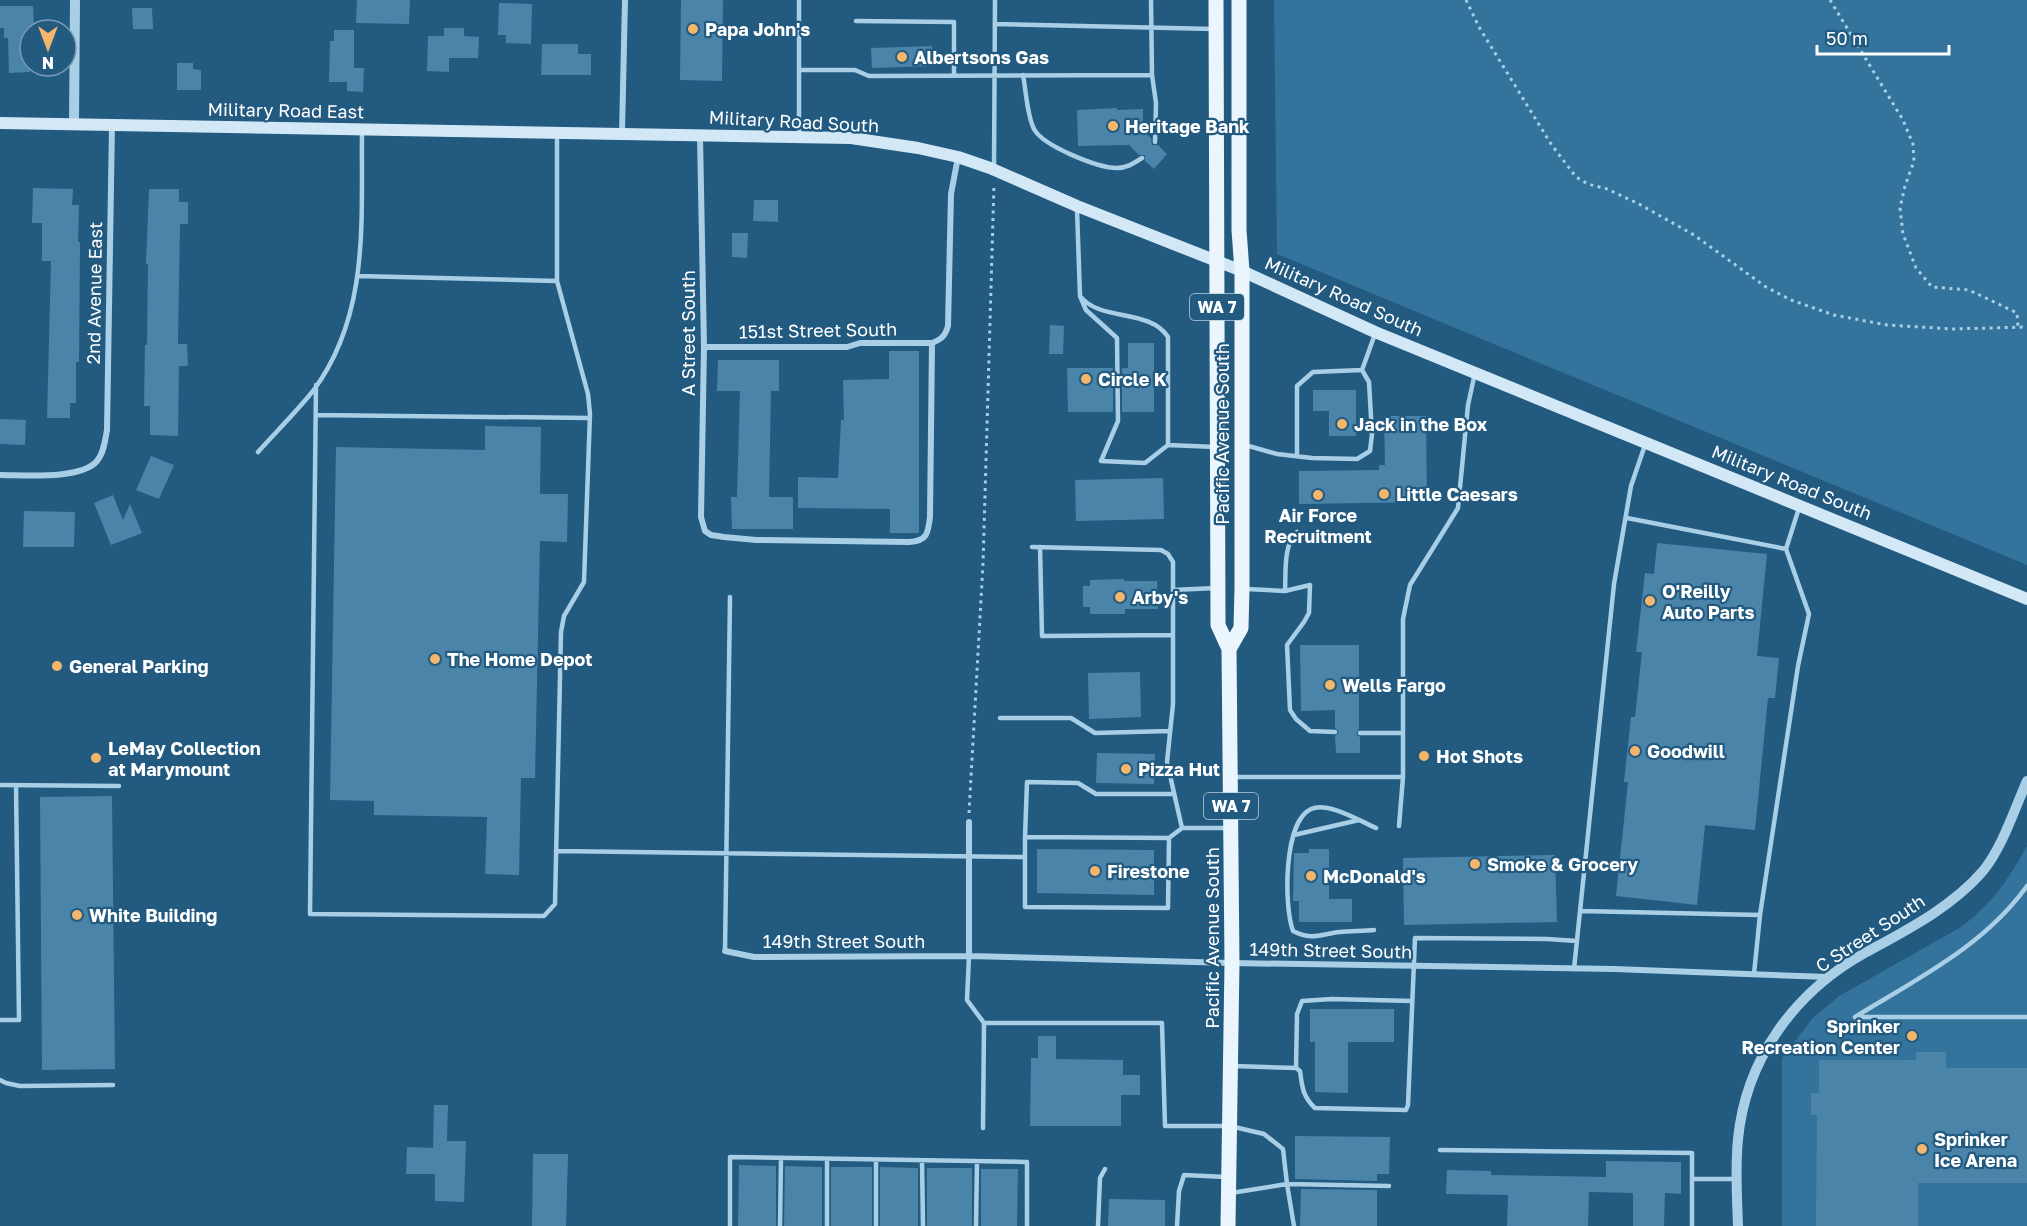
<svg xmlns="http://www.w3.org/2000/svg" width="2027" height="1226" font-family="'Golos Text',sans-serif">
  <rect width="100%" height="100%" fill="#225a80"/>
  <path fill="#33739c" d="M1274,0H2027V565L1277,254Z
    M2027,846V1226H1782V1058L1812,1019L1839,996L1961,927C1993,903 2008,880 2027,846Z"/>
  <path fill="#4b84a9" d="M357,0H410L409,24L356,23Z
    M681,0H723L722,81L680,80Z
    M499,3L532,4L531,44L506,43V35H498Z
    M0,6H33L34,27L30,28V72L9,73L8,38H4V28H0Z
    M132,8H152L153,29H133Z
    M444,28H464V36L479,37L478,58H449V72L427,71L428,36H444Z
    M334,30H354V68H364L363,92L347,91V82H329L330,41H334Z
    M542,44H578V54H591V75H541Z
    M932,46L933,66L872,68L871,48Z
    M177,63H193V69L201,70V90H177Z
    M1117,108V110L1143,109V131L1151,138L1152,145H1158L1167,154L1154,169L1145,161V155H1139L1129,145L1078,146L1077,110Z
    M33,188L73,189L72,205H79L78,242H80L79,362H76V403H70V418H47L51,261H42V223H32Z
    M149,189H179V202H188V224H180L178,344H187L188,366H179L178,436L150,435V406H144L145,345H147L148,264H146Z
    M754,200H778V222L753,221Z
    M732,233H748L747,258L732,257Z
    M1050,325L1064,326L1063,354H1049Z
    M1128,343H1154V412H1122V368H1128Z
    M889,351H919V533H890V509L798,508V477L838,478L841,420H844L843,380L889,379Z
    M718,360H779V391H771L769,497H793V529H732L731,497H737L740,391H717Z
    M1067,368H1113V412H1068Z
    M1313,390H1356V436H1329V411H1313Z
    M1384,416H1426L1427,502L1299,504V471L1379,470V465H1385Z
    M0,419L26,420L25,445L0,444Z
    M485,426L541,427L540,494H568L567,542L540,541L535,778H521L519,875L485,874L487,817L374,815V801L330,800L336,447L485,450Z
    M151,456L174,465L159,499L136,490Z
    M1163,478L1164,519L1076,521L1075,480Z
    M113,495L123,520L130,504L142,533L111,545L94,503Z
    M24,511L75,512L74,547H23Z
    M1657,543L1767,554L1757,656L1779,658L1775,698H1768L1755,830L1705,825L1697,905L1616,896L1628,782H1624L1631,717H1635L1642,652H1636L1645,573L1654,574Z
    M1124,579V581H1157L1158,609H1125V614H1090V607H1083V586H1090V580Z
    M1300,645H1359V729L1356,734L1360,737V753H1336L1335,736L1339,732L1335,728V710L1301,711Z
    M1140,672L1141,717L1089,719L1088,673Z
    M1097,753L1155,754L1154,784L1096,783Z
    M112,796L115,1069L42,1070L40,797Z
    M1037,849L1154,850V895L1037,893Z
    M1309,849H1329V899H1352V922H1299V901H1293L1294,853H1309Z
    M1555,855L1557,922L1404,925L1403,858Z
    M1310,1009H1394V1042H1348V1093L1315,1092V1042H1310Z
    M1038,1036H1056V1059L1123,1060V1075H1140V1095H1121V1126H1030L1031,1058H1038Z
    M1916,1052H1946V1068H2027V1183H1918V1226H1816L1817,1115H1811V1093H1819V1060H1916Z
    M434,1105H448L447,1141H466L464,1202L435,1201V1174H406L407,1147L433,1148Z
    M1295,1136L1390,1137L1389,1174H1377V1181L1295,1179Z
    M533,1154H568L566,1226H532Z
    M1606,1161L1681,1162V1194L1665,1193L1664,1226H1633V1193L1589,1192L1588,1226H1507L1508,1195L1446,1194L1447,1170L1491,1171V1175L1606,1177Z
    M739,1165L776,1166V1226H738Z
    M785,1166L822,1167V1226H784Z
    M831,1167H872V1226H831Z
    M880,1167L918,1168V1226H880Z
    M927,1168H972V1226H927Z
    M981,1169H1018L1017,1226H981Z
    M1301,1189L1377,1190V1226H1300Z
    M1109,1199L1165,1200V1226H1108Z"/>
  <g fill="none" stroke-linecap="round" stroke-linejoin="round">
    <path stroke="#a9cfe7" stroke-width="3" stroke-dasharray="3 4.5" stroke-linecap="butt" d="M1466,0L1479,27L1551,144L1576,177L1588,184L1607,189L1639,204L1694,235L1766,287L1791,300L1834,315L1887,325L1953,329L2027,327
      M1830,0L1903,120L1913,144L1914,161L1905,186L1900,208L1903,234L1916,268L1932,287L1969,290L2017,313L2018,327
      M969,813L983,564L994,184"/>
    <path stroke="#a9cfe7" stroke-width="4.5" d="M856,21L954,22V75
      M995,24L1214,29
      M799,70H855L869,76L1152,75L1151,0
      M1023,75C1026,90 1027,116 1034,129C1043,146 1098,168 1117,168C1127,168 1134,163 1142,158
      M1152,75L1156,103L1155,142
      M799,134V0
      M994,168L995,0
      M1077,209L1080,296C1100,322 1149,308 1168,337V445
      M358,276L557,281
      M1080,296L1086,310L1117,338L1118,421L1101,461L1145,463L1168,445L1216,447
      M316,385L310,914L544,916L555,904L561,632L564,616L584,582L590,414L588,394L557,281V135
      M316,415L589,418
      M1245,445L1277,454L1312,458L1357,459L1370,451L1372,434L1369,382L1362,370L1375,334
      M258,452C276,432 296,412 313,391C370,315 361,221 362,132
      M1297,456V386L1313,372L1362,370
      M1627,518L1786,549
      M1032,547L1161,550L1168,554L1173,562V704L1167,762L1182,828
      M1040,547L1042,636L1173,635
      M1246,589L1285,591L1310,585L1309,613L1304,622L1287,645L1290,710L1296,719L1310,731L1335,732
      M1173,590L1216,588
      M1285,591C1286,574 1283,544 1297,532
      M1000,718H1071L1095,733L1169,731
      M1360,733H1403
      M1234,777H1403
      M0,785L119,786
      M1399,826L1403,777V619L1410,585L1458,508L1468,405L1475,373
      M1294,835L1359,820
      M1025,837L1027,782L1078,783L1096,794H1173
      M556,851L1025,857V907L1168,908L1169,838L1182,828H1229
      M1025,857V837L1169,838
      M1580,911L1760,915L1754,974
      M1760,915L1798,666L1809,614L1786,549L1799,508
      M1374,930C1363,931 1351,931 1340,932C1321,934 1312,941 1293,931C1284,907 1283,822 1311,809C1327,801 1360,821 1376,828
      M725,951L730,597
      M969,956L967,1000L984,1023
      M1574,969L1614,584L1631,486L1645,445
      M1855,1017C1917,979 1984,946 2027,886
      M1856,1017H2027
      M0,1020H19L16,785
      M1234,1066L1296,1068L1300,1071C1302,1087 1303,1097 1315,1108L1406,1110L1408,1105L1415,938L1547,939L1577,941
      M1296,1068L1297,1014L1302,1001L1332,999L1412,1001
      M0,1080L6,1083L20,1086L113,1085
      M983,1128L984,1023H1162L1165,1126H1230L1264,1134L1283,1149L1287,1184L1389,1186
      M1440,1150L1692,1153V1226
      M922,1161L923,1226
      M1692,1179H1737
      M1231,1193L1287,1184L1294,1226
      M730,1226V1157L1027,1162V1226
      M780,1226L781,1158
      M827,1226V1159
      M876,1226V1160
      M976,1226L977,1162
      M1098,1226L1100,1178L1105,1169
      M1177,1226L1179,1191L1184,1175L1226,1177"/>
    <path stroke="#a9cfe7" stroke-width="6" d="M622,133L625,0
      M700,135L704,347L701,517L705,531L711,535L724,537L756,540L909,542C927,541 928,534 930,517L932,343
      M704,347H847L860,343H932C942,339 945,336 948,326L951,194L958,157
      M0,475C24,475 81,480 97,461C104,453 105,440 107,430L112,125
      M969,822V956
      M725,951L754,957L969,956L1232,963L1614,969L1828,977"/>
    <path stroke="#a9cfe7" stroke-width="10" d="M74,124L75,0
      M1738,1226C1737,1197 1735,1168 1738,1139C1746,1059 1794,993 1863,954C1905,931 1951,908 1983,871C2003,846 2014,810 2027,781"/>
    <path stroke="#d3e8f6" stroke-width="12" d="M0,123L851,138L918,148L958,157L990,168L1077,206L1242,271L1375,332L2027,599"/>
    <path stroke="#eaf5fd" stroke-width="15" d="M1216,0L1218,625L1229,649L1232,963L1228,1226
      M1229,649L1241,628L1242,588V271L1239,230V0"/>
  </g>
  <g fill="#f3b66b" stroke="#225a80" stroke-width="2">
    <circle cx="693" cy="29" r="6"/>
    <circle cx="902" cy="57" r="6"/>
    <circle cx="1113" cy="126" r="6"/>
    <circle cx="1086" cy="379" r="6"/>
    <circle cx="1342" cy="424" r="6"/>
    <circle cx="1384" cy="494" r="6"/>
    <circle cx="1318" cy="495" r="6"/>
    <circle cx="1120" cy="597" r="6"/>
    <circle cx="1650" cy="601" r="6"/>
    <circle cx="435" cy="659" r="6"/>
    <circle cx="57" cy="666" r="6"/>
    <circle cx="1330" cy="685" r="6"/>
    <circle cx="1635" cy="751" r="6"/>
    <circle cx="1424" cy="756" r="6"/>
    <circle cx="96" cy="758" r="6"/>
    <circle cx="1126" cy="769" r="6"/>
    <circle cx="1475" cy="864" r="6"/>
    <circle cx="1095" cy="871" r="6"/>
    <circle cx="1311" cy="876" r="6"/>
    <circle cx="77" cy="915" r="6"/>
    <circle cx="1912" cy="1036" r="6"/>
    <circle cx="1922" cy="1149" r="6"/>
  </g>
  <g text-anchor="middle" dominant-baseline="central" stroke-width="4.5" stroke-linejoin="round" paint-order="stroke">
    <g fill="#225a80" stroke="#bdced9" stroke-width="1.5">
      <rect x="1190" y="294" width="54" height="26" rx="4.5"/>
      <rect x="1204" y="793" width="54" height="26" rx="4.5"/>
    </g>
    <g font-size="16" font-weight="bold" fill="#fff">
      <text x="1217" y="307">WA 7</text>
      <text x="1231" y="806">WA 7</text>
    </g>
    <g font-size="18" font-weight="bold" fill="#fff" stroke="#225a80" text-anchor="start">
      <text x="705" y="29">Papa John's</text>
      <text x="914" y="57">Albertsons Gas</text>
      <text x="1125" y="126">Heritage Bank</text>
      <text x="1098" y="379">Circle K</text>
      <text x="1354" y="424">Jack in the Box</text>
      <text x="1396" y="494">Little Caesars</text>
      <text x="1318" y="515" text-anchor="middle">Air Force<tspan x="1318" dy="21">Recruitment</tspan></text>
      <text x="1662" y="591">O'Reilly<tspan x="1662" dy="21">Auto Parts</tspan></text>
      <text x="1132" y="597">Arby's</text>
      <text x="447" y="659">The Home Depot</text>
      <text x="69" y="666">General Parking</text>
      <text x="1342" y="685">Wells Fargo</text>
      <text x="108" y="748">LeMay Collection<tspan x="108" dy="21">at Marymount</tspan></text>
      <text x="1647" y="751">Goodwill</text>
      <text x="1436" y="756">Hot Shots</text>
      <text x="1138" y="769">Pizza Hut</text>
      <text x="1487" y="864">Smoke &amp; Grocery</text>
      <text x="1107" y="871">Firestone</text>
      <text x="1323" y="876">McDonald's</text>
      <text x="89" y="915">White Building</text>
      <text x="1900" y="1026" text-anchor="end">Sprinker<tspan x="1900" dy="21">Recreation Center</tspan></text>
      <text x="1934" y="1139">Sprinker<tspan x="1934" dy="21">Ice Arena</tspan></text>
    </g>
    <g font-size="18" fill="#fff" stroke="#225a80">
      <text transform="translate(286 110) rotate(1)">Military Road East</text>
      <text transform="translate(794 121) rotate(3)">Military Road South</text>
      <text transform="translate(94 293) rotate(-89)">2nd Avenue East</text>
      <text transform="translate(1344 296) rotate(24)">Military Road South</text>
      <text transform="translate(818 330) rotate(-1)">151st Street South</text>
      <text transform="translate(688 333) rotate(-90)">A Street South</text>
      <text transform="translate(1222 434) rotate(-90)">Pacific Avenue South</text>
      <text transform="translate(1792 482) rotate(22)">Military Road South</text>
      <text transform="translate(1870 933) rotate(-33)">C Street South</text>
      <text transform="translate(1212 938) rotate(-90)">Pacific Avenue South</text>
      <text x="844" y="941">149th Street South</text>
      <text transform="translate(1331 950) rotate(1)">149th Street South</text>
    </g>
  </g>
  <g transform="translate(48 48) rotate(180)"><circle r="28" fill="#225a80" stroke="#7a9cb3" stroke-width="1.5"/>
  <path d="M0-4.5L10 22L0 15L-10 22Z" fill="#f3b66b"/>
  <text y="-9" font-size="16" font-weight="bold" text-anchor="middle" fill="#ffffff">N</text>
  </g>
  <path d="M1817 45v9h132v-9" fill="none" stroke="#ffffff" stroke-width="3"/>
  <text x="1826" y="45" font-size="18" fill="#ffffff" stroke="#225a80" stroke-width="4.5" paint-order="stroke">50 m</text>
</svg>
